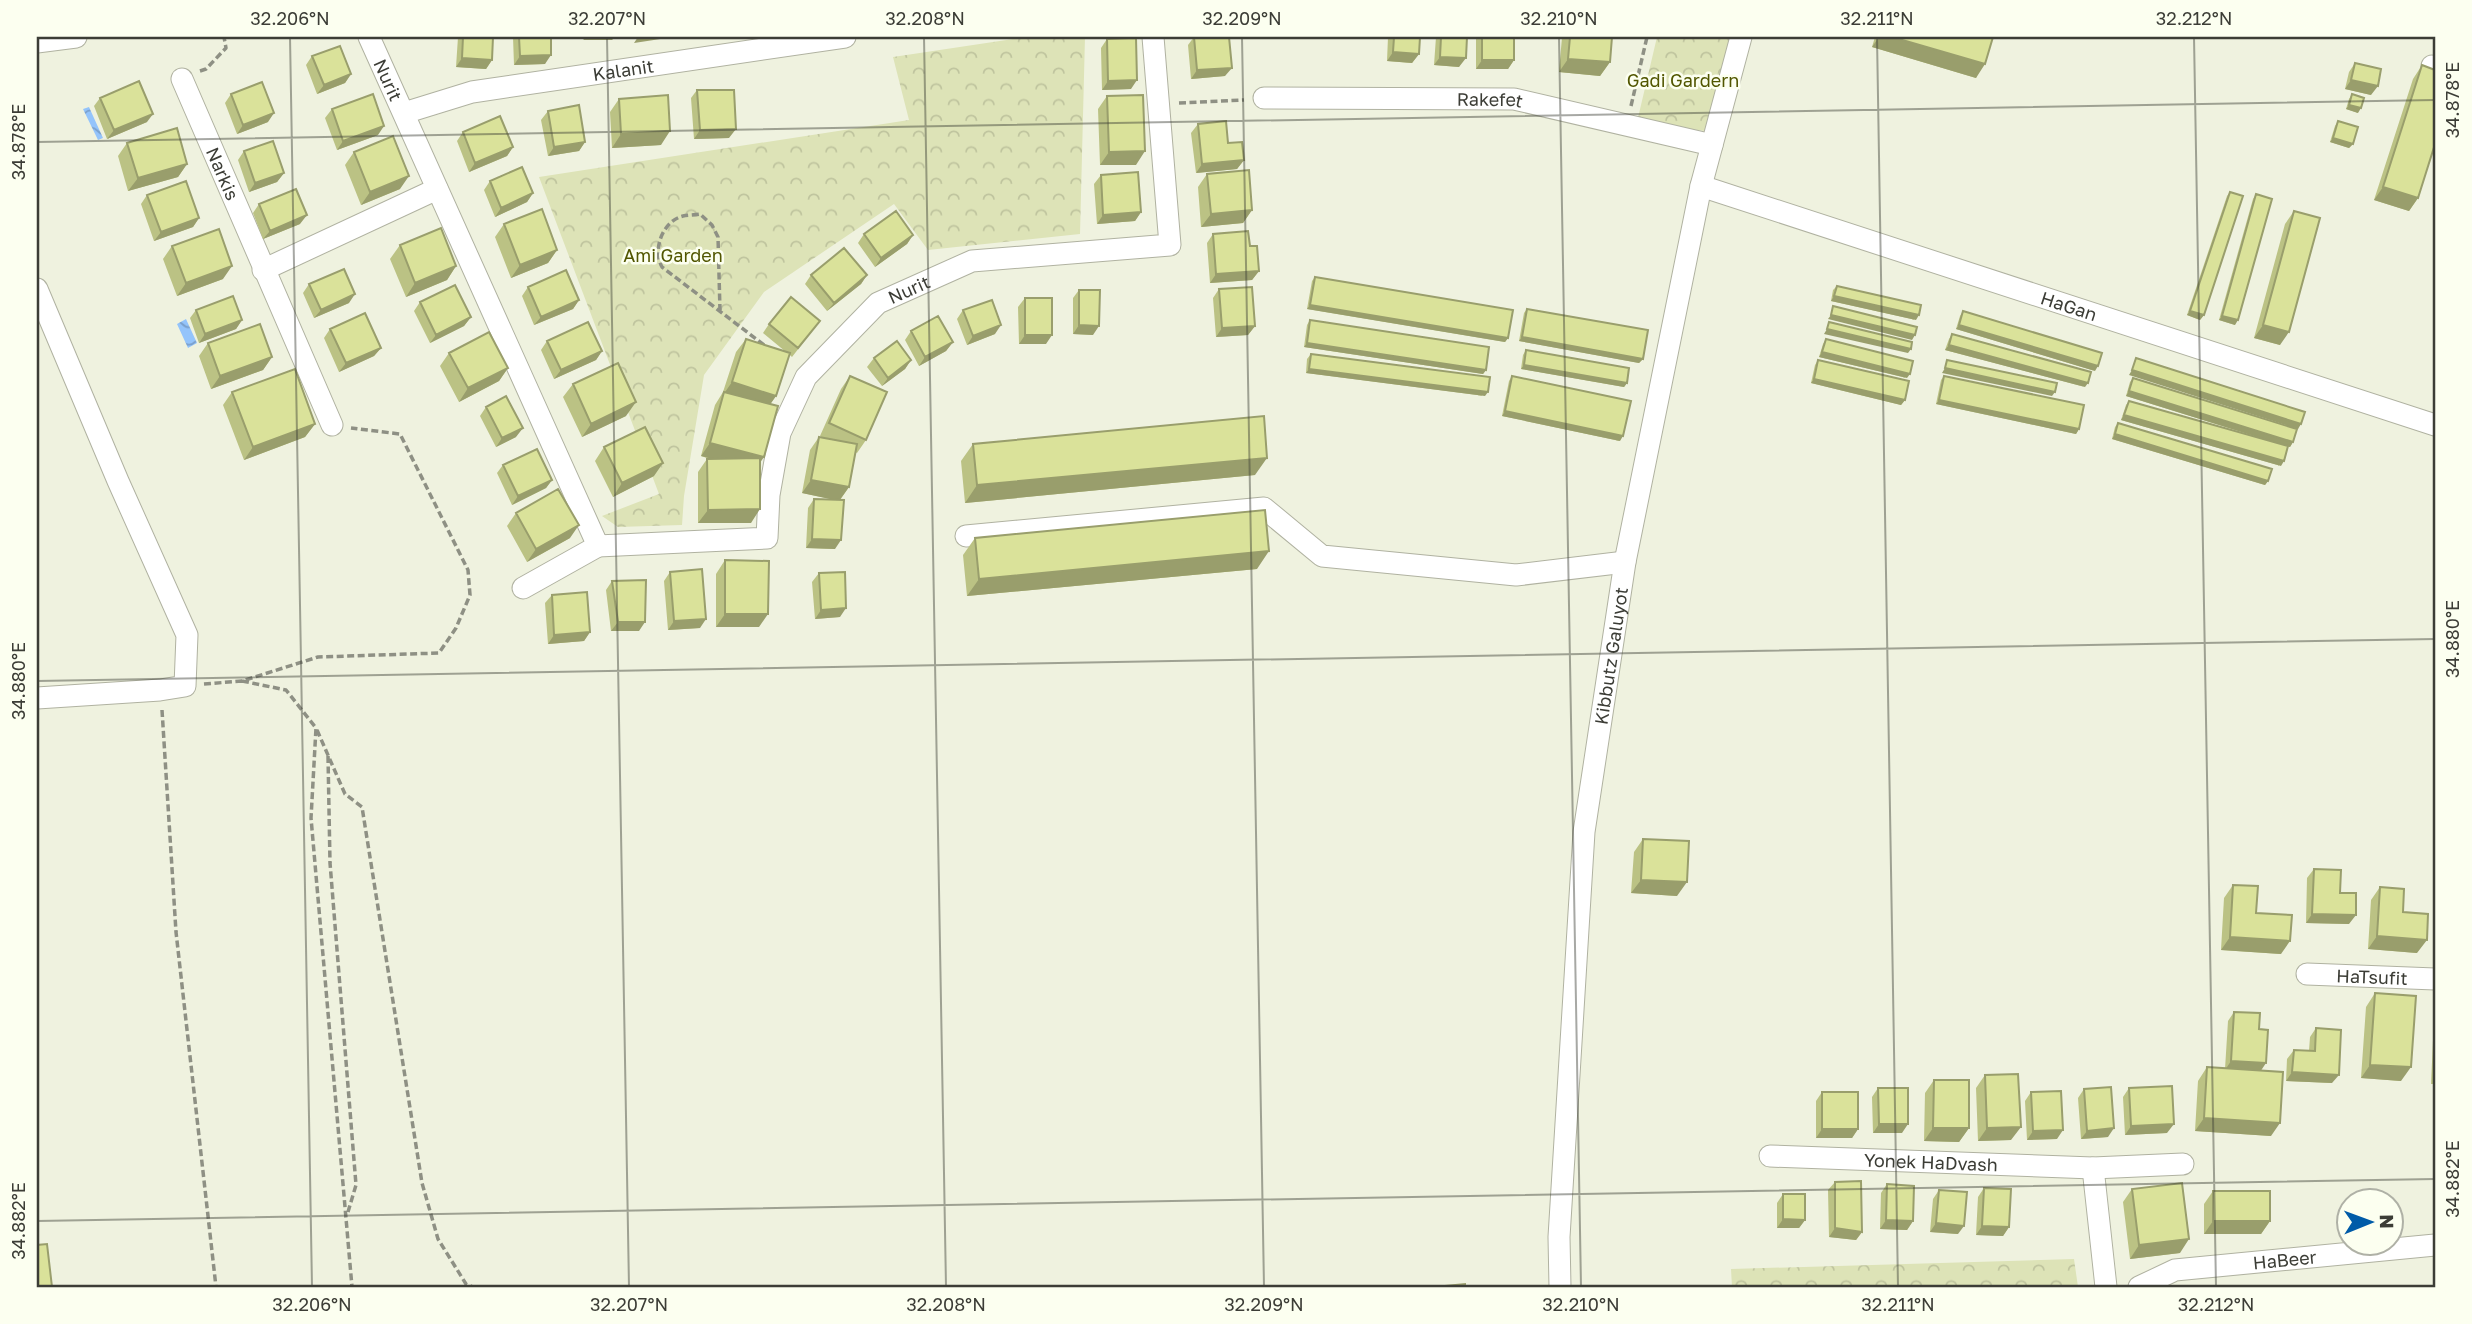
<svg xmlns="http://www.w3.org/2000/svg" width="2472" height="1324" font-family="'Golos Text',sans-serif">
  <defs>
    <pattern id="park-crowns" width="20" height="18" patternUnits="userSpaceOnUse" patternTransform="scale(1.75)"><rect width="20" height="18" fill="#dde3b7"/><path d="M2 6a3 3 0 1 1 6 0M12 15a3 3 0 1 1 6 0" fill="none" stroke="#bfc49e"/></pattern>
    <pattern id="water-waves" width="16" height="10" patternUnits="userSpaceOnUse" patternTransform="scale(1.75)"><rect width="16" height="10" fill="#94c4fb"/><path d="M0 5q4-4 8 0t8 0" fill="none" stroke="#7aa0cc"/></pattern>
  </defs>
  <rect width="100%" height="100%" fill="#eff2df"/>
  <path fill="url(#park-crowns)" d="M1026,37H1085L1080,234L928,250L894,204L764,292L704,375L684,496L682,525L618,527L602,516L659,494L539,177L909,120L893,57Z
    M1657,37H1732L1705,131L1637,122Z
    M2074,1259L2078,1287H1732L1731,1269Z"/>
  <path fill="url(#water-waves)" d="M89,107L103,138L98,140L83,109Z
    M186,319L197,343L188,348L177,324Z"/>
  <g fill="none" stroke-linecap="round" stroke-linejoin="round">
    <g stroke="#b0b2a1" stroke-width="23">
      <g id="minor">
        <path id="s1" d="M369,37L598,546L767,538L769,495L780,433L806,377L878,303L972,261L1170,245L1153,37"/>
        <path d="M37,42L76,37"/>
        <path d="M2432,66L2435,67"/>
        <path id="s2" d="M182,79L332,425"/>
        <path id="s3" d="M1264,98L1514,99L1712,145"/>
        <path id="s4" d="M404,113L472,92L845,37"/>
        <path id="s5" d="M1701,186L2435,425"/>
        <path d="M263,270L437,189"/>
        <path d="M37,289L118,481L187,635L185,686L160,690L37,698"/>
        <path d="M966,536L1264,508L1322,556L1516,575L1625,562"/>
        <path d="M523,588L598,546"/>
        <path id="s6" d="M2307,974L2435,979"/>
        <path id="s7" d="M1770,1156L2093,1168L2183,1164"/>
        <path d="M2093,1168L2106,1287"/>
        <path id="s8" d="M1560,1287L1559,1237L1584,832L1625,562L1701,186L1741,37"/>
        <path id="s9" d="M2139,1287L2175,1270L2435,1245"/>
      </g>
    </g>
    <path stroke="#8e9084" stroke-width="3.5" stroke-dasharray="7 3.5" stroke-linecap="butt" d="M200,71L206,69L226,48L224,37
      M1179,103L1244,100
      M1631,106L1647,37
      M720,311L718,237L712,225L700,214C695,215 688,215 683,216C663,221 652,249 662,267L768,348
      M242,681L286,690L316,728L311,818L352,1287
      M204,684L242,681L318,657L439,653L456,628L470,595L468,570L400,434L351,428
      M162,710L176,932L216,1287
      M317,730L345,794L362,807L422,1183L438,1239L466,1284L473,1287
      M328,756L330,863L356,1185L348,1212"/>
    <use href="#minor" stroke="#fff" stroke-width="21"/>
  </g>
  <path fill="#bbc284" d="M458,37H493L492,60L486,69L456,67Z
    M513,37H551L545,64L514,65Z
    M1194,37H1229L1225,76L1191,79L1188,45Z
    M1388,37H1420L1419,54L1412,63L1387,61Z
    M1436,37H1467L1459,67L1434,65Z
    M1476,37H1514V60L1508,69H1476Z
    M1562,37H1612L1610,62L1600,76L1559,72Z
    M1875,37H1993L1976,78L1872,47Z
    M1107,39L1131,89L1102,90L1101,48Z
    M312,56L351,74L345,83L317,94L306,65Z
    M2355,63L2371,95L2345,89L2349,72Z
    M2422,65L2418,198L2409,211L2374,200L2413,79Z
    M697,90L729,138L694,139L691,98Z
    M231,94L268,122L237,134L225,103Z
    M2352,94L2358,113L2346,109L2349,99Z
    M1107,96L1136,165H1100L1098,109Z
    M100,98L147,122L107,139L94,106Z
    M619,99L661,145L612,148L610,112Z
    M332,109L378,135L337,150L325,118Z
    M548,111L585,142L579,151L548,156L541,120Z
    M2338,121L2353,144L2349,148L2330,142L2335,126Z
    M1198,124L1228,143L1244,160L1237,169L1196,173L1191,133Z
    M463,132L513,147L507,156L469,172L457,141Z
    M127,143L187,164L178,177L128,191L118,156Z
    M244,151L284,173L277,182L249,192L238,160Z
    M354,152L400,189L361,205L345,165Z
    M1207,174L1252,210L1243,223L1201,227L1198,187Z
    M1101,175L1141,212L1135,221L1097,224L1094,184Z
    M490,181L533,193L527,202L495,217L484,190Z
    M2230,192L2204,315L2200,320L2187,315L2227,196Z
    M2256,194L2235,325L2219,320L2253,199Z
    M147,195L199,218L193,227L154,241L141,204Z
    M259,204L300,224L263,239L253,213Z
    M2294,211L2280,345L2254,338L2285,224Z
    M504,224L557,250L548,263L511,278L495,237Z
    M864,234L913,235L907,244L875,267L858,243Z
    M1213,234L1250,246L1259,271L1252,280L1210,283L1207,243Z
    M400,245L456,266L447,280L406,297L390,259Z
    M172,246L223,279L177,296L163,259Z
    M811,275H867L861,284L827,311L805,284Z
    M1315,277L1508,338L1505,342L1307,309L1312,281Z
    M309,284L349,303L314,318L303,293Z
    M1837,286L1916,320L1831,301L1833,290Z
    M528,287L579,300L573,309L534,325L522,296Z
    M1219,289L1255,326L1248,335L1216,337L1213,298Z
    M1079,290L1093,335L1073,334V298Z
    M1025,298L1046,344H1019L1018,307Z
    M420,302L471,317L464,326L430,343L414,311Z
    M1527,309L1643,359L1639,363L1519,341L1524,313Z
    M196,310L242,320L236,329L199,343L190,318Z
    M963,310L995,334L967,345L957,319Z
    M1963,311L2095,371L1956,329L1960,316Z
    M1310,320L1486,370L1483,374L1304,347L1307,325Z
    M820,321L792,357L789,354L776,396L770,404L751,523H698V472L707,459H710L701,456L715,405L723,392L736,352L746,339L786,352L763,333L769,324Z
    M330,329L381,348L374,356L339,372L324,338Z
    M911,331L953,342L946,351L919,366L905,340Z
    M1952,334L2085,387L1945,350L1949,339Z
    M1826,339L1907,378L1819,357L1823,344Z
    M547,341L602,351L596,360L554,379L541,350Z
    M208,343L272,357L263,370L211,389L199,356Z
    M1526,350L1627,383L1624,387L1521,369L1523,355Z
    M449,353L508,368L499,381L459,402L440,366Z
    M1311,354L1485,396L1306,373L1307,359Z
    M874,358L911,360L905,369L882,386L867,367Z
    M1818,360L1905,400L1901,405L1811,383L1815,365Z
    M850,376L866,440L857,453L855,452L849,487L840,500L835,549L806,548L808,508L814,499L836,500L802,493L810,450L819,437L823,438L820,436L841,389Z
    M1512,376L1620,441L1502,416L1509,381Z
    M1944,376L2079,429L2076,434L1936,404L1941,380Z
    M2133,378L2293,442L2290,447L2126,396L2130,382Z
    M573,384L626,416L582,437L563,397Z
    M232,392L315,424L305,437L244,460L223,405Z
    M2129,401L2281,466L2121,420L2126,405Z
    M486,407L516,437L496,447L480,416Z
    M2118,423L2268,481L2265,485L2112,439L2115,427Z
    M973,444L1255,475L965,503L961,461Z
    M604,447L654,476L613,497L595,461Z
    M503,465L552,480L546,488L512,505L497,473Z
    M516,513L570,538L527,562L507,526Z
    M975,538L1257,569L967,596L963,555Z
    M725,560L759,627H716V574Z
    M670,572L700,628L668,630L664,581Z
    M819,573L840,617L815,619L812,582Z
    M612,581L639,631H611L606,590Z
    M552,595L590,632L584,641L548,644L545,603Z
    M1643,839L1677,896L1631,893L1634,852Z
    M2314,869L2340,893L2349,924L2306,923L2307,878Z
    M2233,885L2256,913L2281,954L2221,950L2224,898Z
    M2380,887L2403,912L2417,953L2368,949L2371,900Z
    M2375,993L2401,1081L2361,1078L2366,1007Z
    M2234,1012L2259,1029L2260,1071L2271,1136L2195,1131L2198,1081L2207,1067L2225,1069L2228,1021Z
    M2435,1016V1084H2431L2434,1018Z
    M2316,1028L2332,1083L2286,1081L2287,1059L2294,1050L2309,1051L2310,1037Z
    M1985,1075L2011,1140L1978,1141L1976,1088Z
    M1934,1080L1969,1128L1959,1142L1924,1141L1925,1093Z
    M1878,1088L1902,1133H1873L1872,1097Z
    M2129,1088L2167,1133L2125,1135L2123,1097Z
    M2084,1089L2108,1137L2081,1139L2078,1098Z
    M1822,1092L1858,1129L1852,1138H1816V1101Z
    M2031,1092L2057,1139L2027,1140L2025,1101Z
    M1835,1182L1862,1232L1856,1240L1829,1237L1828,1190Z
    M1887,1184L1913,1221L1907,1230L1880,1229L1881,1193Z
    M1984,1188L2009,1227L2003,1236L1976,1235L1978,1197Z
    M2132,1189L2180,1253L2130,1259L2123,1202Z
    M1939,1190L1958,1234L1930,1232L1933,1199Z
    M2213,1191L2270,1221L2261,1234H2204V1204Z
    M1783,1194L1805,1220L1799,1228H1777V1203Z"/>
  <path fill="#999e6c" d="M586,37H615L612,40H583Z
    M638,37H668L667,38L634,43Z
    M1327,37H1366L1365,38L1326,39Z
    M1879,37H1892L1985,64L1976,78L1872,47Z
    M1393,52L1419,54L1412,63L1387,61Z
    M551,55L545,64L514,65L520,56Z
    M1440,57L1466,58L1459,67L1434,65Z
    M462,58L492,60L486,69L456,67Z
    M1568,59L1610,62L1600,76L1559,72Z
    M1482,60H1514L1508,69H1476Z
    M1232,68L1225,76L1191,79L1197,70Z
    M351,74L345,83L317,94L324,85Z
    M1137,80L1131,89L1102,90L1108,81Z
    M2351,80L2378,86L2371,95L2345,89Z
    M2349,105L2361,108L2358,113L2346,109Z
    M274,113L268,122L237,134L243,125Z
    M153,114L147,122L107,139L114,130Z
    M384,126L378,135L337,150L343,141Z
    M736,129L729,138L694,139L700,130Z
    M670,131L661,145L612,148L621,134Z
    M2333,138L2353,144L2349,148L2330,142Z
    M585,142L579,151L548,156L554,147Z
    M513,147L507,156L469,172L475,163Z
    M1145,151L1136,165H1100L1109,152Z
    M1244,160L1237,169L1196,173L1202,164Z
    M187,164L178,177L128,191L138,178Z
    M284,173L277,182L249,192L255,183Z
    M409,176L400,189L361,205L370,192Z
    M2383,187L2418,198L2409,211L2374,200Z
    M533,193L527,202L495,217L501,208Z
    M1252,210L1243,223L1201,227L1211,214Z
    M1141,212L1135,221L1097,224L1103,215Z
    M307,215L300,224L263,239L270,231Z
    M199,218L193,227L154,241L161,232Z
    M913,235L907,244L875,267L881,258Z
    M557,250L548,263L511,278L520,265Z
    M232,266L223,279L177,296L186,283Z
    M456,266L447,280L406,297L415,283Z
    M1259,271L1252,280L1210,283L1216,274Z
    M867,275L861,284L827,311L834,303Z
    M355,294L349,303L314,318L321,310Z
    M1834,296L1919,315L1916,320L1831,301Z
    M579,300L573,309L534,325L541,317Z
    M1310,305L1508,338L1505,342L1307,309Z
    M2190,311L2204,315L2200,320L2187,315Z
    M1831,315L1915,335L1912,340L1828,319Z
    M2222,316L2238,320L2235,325L2219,320Z
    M471,317L464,326L430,343L436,335Z
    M242,320L236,329L199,343L205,334Z
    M1001,325L995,334L967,345L973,336Z
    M1079,325L1099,326L1093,335L1073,334Z
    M1959,325L2098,366L2095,371L1956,329Z
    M2263,325L2289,332L2280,345L2254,338Z
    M1255,326L1248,335L1216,337L1222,328Z
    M1827,329L1911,349L1908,353L1824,334Z
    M1025,335H1052L1046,344H1019Z
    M1522,337L1643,359L1639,363L1519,341Z
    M953,342L946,351L919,366L925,357Z
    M1307,343L1486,370L1483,374L1304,347Z
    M1949,345L2088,383L2085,387L1945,350Z
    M381,348L374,356L339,372L346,363Z
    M602,351L596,360L554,379L561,370Z
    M1822,352L1910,374L1907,378L1819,357Z
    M272,357L263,370L211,389L220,376Z
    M911,360L905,369L882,386L888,378Z
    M1524,365L1627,383L1624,387L1521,369Z
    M508,368L499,381L459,402L468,388Z
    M1945,368L2055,392L2052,396L1942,373Z
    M1309,369L1488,392L1485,396L1306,373Z
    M2132,370L2301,424L2298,429L2129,375Z
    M1814,379L1905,400L1901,405L1811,383Z
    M732,382L776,396L767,409L723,395Z
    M2129,391L2293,442L2290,447L2126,396Z
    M1939,400L2079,429L2076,434L1936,404Z
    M636,402L626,416L582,437L591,424Z
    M1505,411L1623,436L1620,441L1502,416Z
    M2124,415L2284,461L2281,466L2121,420Z
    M315,424L305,437L244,460L253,447Z
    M523,428L516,437L496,447L502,438Z
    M2115,434L2268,481L2265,485L2112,439Z
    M710,443L764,457L755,470L701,456Z
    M1267,458L1255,475L965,503L977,485Z
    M663,463L654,476L613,497L622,483Z
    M552,480L546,488L512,505L518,496Z
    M811,480L849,487L839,501L802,493Z
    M760,509L751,523H698L708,510Z
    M579,525L570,538L527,562L536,549Z
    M812,539L841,540L835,549L806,548Z
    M1269,551L1257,569L967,596L979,579Z
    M846,608L840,617L815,619L821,610Z
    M725,614H768L759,627H716Z
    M706,619L700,628L668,630L674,621Z
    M618,622H645L639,631H611Z
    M590,632L584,641L548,644L554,635Z
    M1641,880L1687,882L1677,896L1631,893Z
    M2312,914L2356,915L2349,924L2306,923Z
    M2377,936L2427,940L2417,953L2368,949Z
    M2230,937L2290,941L2281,954L2221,950Z
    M2231,1061L2266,1063L2260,1072L2225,1070Z
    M2370,1065L2411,1067L2401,1081L2361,1078Z
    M2292,1072L2339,1075L2332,1083L2286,1081Z
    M2204,1118L2280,1123L2271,1136L2195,1131Z
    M1879,1124H1908L1902,1133H1873Z
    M2174,1124L2167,1133L2125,1135L2131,1126Z
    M2021,1127L2011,1140L1978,1141L1987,1128Z
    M1933,1128H1969L1959,1142L1924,1141Z
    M2114,1128L2108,1137L2081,1139L2087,1131Z
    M1822,1129H1858L1852,1138H1816Z
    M2063,1130L2057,1139L2027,1140L2033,1131Z
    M1783,1219L1805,1220L1799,1228H1777Z
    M1886,1220L1913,1221L1907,1230L1880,1229Z
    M2213,1221H2270L2261,1234H2204Z
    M1936,1223L1964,1226L1958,1234L1930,1232Z
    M1982,1226L2009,1227L2003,1236L1976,1235Z
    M1835,1228L1862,1232L1856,1240L1829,1237Z
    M2189,1239L2180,1253L2130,1259L2139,1245Z"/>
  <path fill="#dae29a" stroke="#999e6c" stroke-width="2" d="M463,37H493L492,60L462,58Z
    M519,37H551V55L520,56Z
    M1194,37H1229L1232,68L1197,70Z
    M1394,37H1420L1419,54L1393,52Z
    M1441,37H1467L1466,58L1440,57Z
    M1482,37H1514V60H1482Z
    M1570,37H1612L1610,62L1568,59Z
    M1892,37H1993L1985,64Z
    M1136,38L1137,80L1108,81L1107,39Z
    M340,46L351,74L324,85L312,56Z
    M2355,63L2381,69L2378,86L2351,80Z
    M2422,65L2435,70V144L2418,198L2383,187Z
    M139,81L153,114L114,130L100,98Z
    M262,82L274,113L243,125L231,94Z
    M697,90H734L736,129L700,130Z
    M373,94L384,126L343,141L332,109Z
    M2352,94L2364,98L2361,108L2349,105Z
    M668,95L670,131L621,134L619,99Z
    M1143,95L1145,151L1109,152L1107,96Z
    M579,105L585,142L554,147L548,111Z
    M500,116L513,147L475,163L463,132Z
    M1226,121L1228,143L1242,142L1244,160L1202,164L1198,124Z
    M2338,121L2358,127L2353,144L2333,138Z
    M177,128L187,164L138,178L127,143Z
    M393,136L409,176L370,192L354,152Z
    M273,141L284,173L255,183L244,151Z
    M522,167L533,193L501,208L490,181Z
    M1249,170L1252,210L1211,214L1207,174Z
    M1138,172L1141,212L1103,215L1101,175Z
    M186,181L199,218L161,232L147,195Z
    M296,189L307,215L270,231L259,204Z
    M2230,192L2243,196L2204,315L2190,311Z
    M2256,194L2272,199L2238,320L2222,316Z
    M542,209L557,250L520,265L504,224Z
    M896,211L913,235L881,258L864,234Z
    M2294,211L2320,218L2289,332L2263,325Z
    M441,228L456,266L415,283L400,245Z
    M219,229L232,266L186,283L172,246Z
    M1248,231L1250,246H1257L1259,271L1216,274L1213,234Z
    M844,248L867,275L834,303L811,275Z
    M344,269L355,294L321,310L309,284Z
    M566,270L579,300L541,317L528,287Z
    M1315,277L1513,310L1508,338L1310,305Z
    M455,285L471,317L436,335L420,302Z
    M1837,286L1921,305L1919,315L1834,296Z
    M1252,287L1255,326L1222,328L1219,289Z
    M1079,290H1100L1099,326L1079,325Z
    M233,296L242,320L205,334L196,310Z
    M791,297L820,321L798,348L769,324Z
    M1025,298H1052V335H1025Z
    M992,300L1001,325L973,336L963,310Z
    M1833,306L1917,327L1915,335L1831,315Z
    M1527,309L1648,330L1643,359L1522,337Z
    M1963,311L2102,353L2098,366L1959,325Z
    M365,313L381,348L346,363L330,329Z
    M938,316L953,342L925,357L911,331Z
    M1310,320L1489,347L1486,370L1307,343Z
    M588,322L602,351L561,370L547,341Z
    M1829,322L1912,342L1911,349L1827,329Z
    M260,324L272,357L220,376L208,343Z
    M489,332L508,368L468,388L449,353Z
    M1952,334L2091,372L2088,383L1949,345Z
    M746,339L790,353L776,396L732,382Z
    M1826,339L1913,361L1910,374L1822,352Z
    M897,341L911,360L888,378L874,358Z
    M1526,350L1629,368L1627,383L1524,365Z
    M1311,354L1490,377L1488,392L1309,369Z
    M2136,358L2305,412L2301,424L2132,370Z
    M1818,360L1909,381L1905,400L1814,379Z
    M1947,360L2057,383L2055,392L1945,368Z
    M618,363L636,402L591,424L573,384Z
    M295,369L315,424L253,447L232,392Z
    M850,376L887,392L866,440L829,423Z
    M1512,376L1631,401L1623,436L1505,411Z
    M1944,376L2084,405L2079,429L1939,400Z
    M2133,378L2297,429L2293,442L2129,391Z
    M724,392L778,406L764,457L710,443Z
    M506,396L523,428L502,438L486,407Z
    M2129,401L2288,446L2284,461L2124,415Z
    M1264,416L1267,458L977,485L973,444Z
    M2118,423L2272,469L2268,481L2115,434Z
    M645,427L663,463L622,483L604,447Z
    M819,437L857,444L849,487L811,480Z
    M537,449L552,480L518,496L503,465Z
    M760,458V509L708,510L707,459Z
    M558,489L579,525L536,549L516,513Z
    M814,499L844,500L841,540L812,539Z
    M1265,510L1269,551L979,579L975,538Z
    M725,560L769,561L768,614H725Z
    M702,569L706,619L674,621L670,572Z
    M845,572L846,608L821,610L819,573Z
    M646,580L645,622H618L612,581Z
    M587,592L590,632L554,635L552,595Z
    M1643,839L1689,841L1687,882L1641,880Z
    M2314,869L2341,870L2340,893H2356V915L2312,914Z
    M2233,885L2258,886L2256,913L2292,915L2290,941L2230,937Z
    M2380,887L2404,889L2403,912L2428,914L2427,940L2377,936Z
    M2375,993L2416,996L2411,1067L2370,1065Z
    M2234,1012L2260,1013L2259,1029L2268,1030L2266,1063L2231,1061Z
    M2316,1028L2341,1030L2339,1075L2292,1072L2294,1050L2315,1051Z
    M2207,1067L2283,1072L2280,1123L2204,1118Z
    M2018,1074L2021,1127L1987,1128L1985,1075Z
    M1934,1080H1969V1128H1933Z
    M2172,1086L2174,1124L2131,1126L2129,1088Z
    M2111,1087L2114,1128L2087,1131L2084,1089Z
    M1878,1088H1908V1124H1879Z
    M2061,1091L2063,1130L2033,1131L2031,1092Z
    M1822,1092H1858V1129H1822Z
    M1861,1181L1862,1232L1835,1228V1182Z
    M2182,1183L2189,1239L2139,1245L2132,1189Z
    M1887,1184L1914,1186L1913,1221L1886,1220Z
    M1984,1188L2011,1189L2009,1227L1982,1226Z
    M1939,1190L1967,1192L1964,1226L1936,1223Z
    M2213,1191H2270V1221H2213Z
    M1783,1194H1805V1220L1783,1219Z
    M47,1244L52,1287H37V1245Z
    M1465,1284V1287H1434Z"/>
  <path fill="none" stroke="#3c3d36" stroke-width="2" stroke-opacity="0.45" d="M290,37L312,1287M607,37L629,1287M924,37L946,1287M1242,37L1264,1287M1559,37L1581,1287M1877,37L1898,1287M2194,37L2216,1287M37,142L2435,100M37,681L2435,639M37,1221L2435,1179"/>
  <g text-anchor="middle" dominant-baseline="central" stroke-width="5" stroke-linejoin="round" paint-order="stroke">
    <g font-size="18" fill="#3c3d36" stroke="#fcfff0">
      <text stroke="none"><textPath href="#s4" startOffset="224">Kalanit</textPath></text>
      <text stroke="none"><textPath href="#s1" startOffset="47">Nurit</textPath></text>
      <text stroke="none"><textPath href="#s3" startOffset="226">Rakefet</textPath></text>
      <text stroke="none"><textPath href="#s2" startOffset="103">Narkis</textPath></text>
      <text stroke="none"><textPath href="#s1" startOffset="1032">Nurit</textPath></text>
      <text stroke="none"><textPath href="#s5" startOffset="387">HaGan</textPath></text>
      <text stroke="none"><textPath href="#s8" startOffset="634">Kibbutz Galuyot</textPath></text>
      <text stroke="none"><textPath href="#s6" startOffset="65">HaTsufit</textPath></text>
      <text stroke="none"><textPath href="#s7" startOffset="161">Yonek HaDvash</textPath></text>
      <text stroke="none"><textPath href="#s9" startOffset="150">HaBeer</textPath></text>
    </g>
    <g font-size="18" fill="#515600" stroke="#fcfff0">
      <text x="1683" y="80">Gadi Gardern</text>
      <text x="673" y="255">Ami Garden</text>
    </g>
  </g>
  <rect width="2472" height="1324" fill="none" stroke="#fcfff0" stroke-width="77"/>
  <g transform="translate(2370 1222) rotate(89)"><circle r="33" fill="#fcfff0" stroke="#afb1a6" stroke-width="2"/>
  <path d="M0-5L12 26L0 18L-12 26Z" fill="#005ba8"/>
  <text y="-10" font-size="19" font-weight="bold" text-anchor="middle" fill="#3c3d36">N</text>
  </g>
  <rect x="38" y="38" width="2396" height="1248" fill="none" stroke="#3c3d36" stroke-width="2.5"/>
  <g font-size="18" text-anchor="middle" fill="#3c3d36">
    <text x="290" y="25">32.206°N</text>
    <text x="607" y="25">32.207°N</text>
    <text x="925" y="25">32.208°N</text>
    <text x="1242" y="25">32.209°N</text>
    <text x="1559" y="25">32.210°N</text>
    <text x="1877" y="25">32.211°N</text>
    <text x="2194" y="25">32.212°N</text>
    <text transform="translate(2453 100) rotate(-90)" y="6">34.878°E</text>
    <text transform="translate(19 142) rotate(-90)" y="6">34.878°E</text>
    <text transform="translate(2453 639) rotate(-90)" y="6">34.880°E</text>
    <text transform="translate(19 681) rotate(-90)" y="6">34.880°E</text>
    <text transform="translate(2453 1179) rotate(-90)" y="6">34.882°E</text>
    <text transform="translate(19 1221) rotate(-90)" y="6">34.882°E</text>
    <text x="312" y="1311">32.206°N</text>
    <text x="629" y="1311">32.207°N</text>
    <text x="946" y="1311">32.208°N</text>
    <text x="1264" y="1311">32.209°N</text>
    <text x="1581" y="1311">32.210°N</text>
    <text x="1898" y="1311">32.211°N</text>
    <text x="2216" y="1311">32.212°N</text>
  </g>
</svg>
